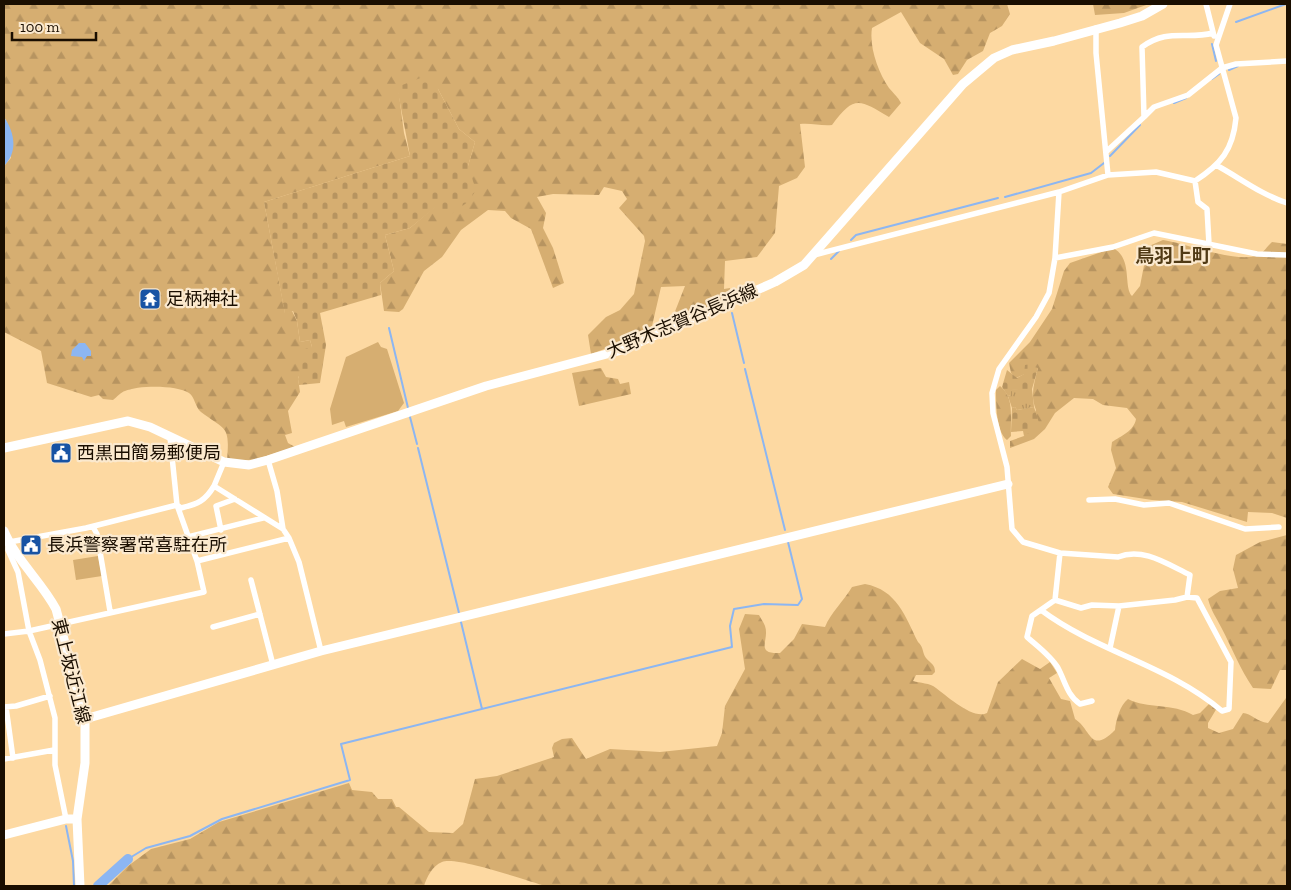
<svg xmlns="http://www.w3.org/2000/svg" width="1291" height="890" font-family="'Zilla Slab','Noto Sans JP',serif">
  <defs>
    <pattern id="grass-tufts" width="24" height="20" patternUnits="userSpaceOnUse" patternTransform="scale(1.25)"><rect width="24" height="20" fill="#d6ae71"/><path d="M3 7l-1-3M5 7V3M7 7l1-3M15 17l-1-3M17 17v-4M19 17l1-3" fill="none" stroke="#b79460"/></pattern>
    <pattern id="forest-firs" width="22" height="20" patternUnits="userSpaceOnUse" patternTransform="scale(1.25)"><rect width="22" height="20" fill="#d6ae71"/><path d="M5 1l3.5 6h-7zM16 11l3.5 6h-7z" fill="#b79460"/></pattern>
    <pattern id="cemetery-stones" width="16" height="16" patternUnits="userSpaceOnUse" patternTransform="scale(1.25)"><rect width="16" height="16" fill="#d6ae71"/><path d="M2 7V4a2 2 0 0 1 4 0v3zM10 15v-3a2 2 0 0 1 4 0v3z" fill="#b79460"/></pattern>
  </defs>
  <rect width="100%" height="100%" fill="#fdd9a2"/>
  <path fill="url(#grass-tufts)" d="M1028,388L1032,389L1034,407L1017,410L1015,407L1012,408L1008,396L1011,395L1010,390Z"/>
  <path fill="url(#forest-firs)" d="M4,4H1007L1010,14L1002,26L990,33L983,51L967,60L958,74L953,75L944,59L920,43L901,12L872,28C869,47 878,72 889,88C893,93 898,97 901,103L889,117C859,99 854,95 832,125C821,126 812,123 800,124L805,167L797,178L779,186L775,233L757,257L725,261L724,289L730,288V297L676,321L674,314L685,286L661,287L652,326L639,336L591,354L588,335L606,317L620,310L634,294L645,241L644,236L619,208L627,199L622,191L604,187L599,195L553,194L537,197L546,213L543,228L553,248L564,283L553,288L531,229L511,218L505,211L488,210L461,230L442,257L424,271L403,309L399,312L384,311L380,283L394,271L385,235L410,228L437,205L468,166L475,142L459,129L438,89L398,87L404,133L410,156L264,202L285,313L292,311L297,321L300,342L310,340L312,347L298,378L300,392L288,411L292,433L285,435L288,443L295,447L253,460H227C230,425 226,431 201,412C195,407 195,397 189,393C177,385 139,385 125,391C121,392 117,397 113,400L103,399L99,395L91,397L47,383L41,351L4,332V166L11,158L7,122L4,117Z
    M1093,4H1149L1124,13L1095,15Z
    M1163,240C1185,243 1237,264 1258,255C1264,253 1267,246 1272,242L1287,244V518L1272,513L1248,512L1247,522L1182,502L1152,500L1113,494L1108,487L1116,468L1111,450L1112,442C1121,436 1134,431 1136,419L1127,408L1103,405L1093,399L1074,398L1055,413L1045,429L1034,439L1010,448V441L1024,436L1036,410C1030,396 1034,383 1038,368L1016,378L1011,373L1009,363L1030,342L1052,309L1064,271L1070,263L1113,248C1133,258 1123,287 1132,296L1140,286L1147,250L1149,246Z
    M601,368L606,377L618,379L620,384L629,382L631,394L579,406L572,373Z
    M1000,386C1015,397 1010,419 1011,436L1007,440C996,432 996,403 996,390Z
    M1287,535V670H1280L1271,689L1253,688C1240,669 1232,648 1221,627C1215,615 1212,613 1208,599L1220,591L1238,588L1233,569L1236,555L1260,542Z
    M865,584C897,590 905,616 918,642C924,647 922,653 926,658C931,664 935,664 935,672L932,675H916L913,681C920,683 930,683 936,688C947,696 973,720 987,713L998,682L1022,659L1040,669L1050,662L1057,673L1049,678L1061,699L1070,701L1075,719C1091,729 1090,755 1115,730C1116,720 1120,705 1128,699C1147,709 1173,703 1193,715L1200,713L1209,704L1217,708L1208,723V728L1219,733L1233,729L1243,713C1251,713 1257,722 1268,723L1286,698L1287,682V886H546C527,881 457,856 442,862C432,866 427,877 424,886H108L128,866L151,849L190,839L219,822L349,783L352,790L372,792L378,799H392L396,807H399L429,832L453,833L463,824L475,779L497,776L554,757L552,748L554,743L562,739L572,738L586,759L610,749L660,752L717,746L722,733L725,706L745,669L739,629L745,614L759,615C761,619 764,623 765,626C770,640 754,654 780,653L794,639L802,624L825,627C831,612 844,601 852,587Z"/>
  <path fill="url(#cemetery-stones)" d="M423,77L438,89L459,129L475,142L468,166L476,190L469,201L449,216L437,206L410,228L385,235L394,271L380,283L381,295L320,313L326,345L320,383L299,385L298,379L305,349L312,347L310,340L300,342L297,321L293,311L285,314L264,202L410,156L397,87Z
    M1031,364V366L1038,368L1032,389L1011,390V395L1008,396L1002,387L1007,370L1017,378L1024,374L1025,365Z
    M1015,407L1017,410L1034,407L1040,426L1024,436L1023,431L1011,432L1012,408Z"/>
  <path fill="#d6ae71" d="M378,342L381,347L387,349L404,403L398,411L346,427L344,421L332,425L330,409L346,357Z
    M98,556L102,576L76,580L73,560Z"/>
  <path fill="#8cb6f2" d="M4,117C15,133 18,152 4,166Z
    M79,343H85L91,351V356H87L84,361L82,357L71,356L72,350Z"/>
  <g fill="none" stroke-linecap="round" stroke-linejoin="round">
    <path stroke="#8cb6f2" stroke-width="2" d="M1236,22L1286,4
      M1212,44L1216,61
      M1229,70L1238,66
      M1212,79L1219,74
      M1174,103L1186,98
      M1110,156L1140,125
      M1005,197L1091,173L1104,163
      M851,240L856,235L998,198
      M831,259L839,251
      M732,313L744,363
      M389,328L408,408
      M745,369L785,530
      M410,417L417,444
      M418,448L459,613
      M461,622L482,709
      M66,826L73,861L74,886
      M128,859L146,848L190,836L222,819L350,780L341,744L732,647L730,626L734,609L764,604L798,605L802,599L788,542"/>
    <path stroke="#8cb6f2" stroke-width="10" d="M98,886L128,859"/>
    <path stroke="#fff" stroke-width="5.5" d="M1206,4L1214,36
      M1096,28V53L1108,175
      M1144,117L1154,107L1188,95L1222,68L1236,64L1287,61
      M1107,151L1144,117L1142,47C1168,28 1186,40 1213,33
      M1216,165C1240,178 1260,194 1287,203
      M1195,181L1198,202L1207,209L1209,244
      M1059,192L1055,258L1049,293L1036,317L999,369L992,393L993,413L1007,467L1012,529L1023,542L1060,553L1118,557C1143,547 1167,564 1190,575L1187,597
      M814,255L1059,192L1108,175L1156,172L1195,181C1221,164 1233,150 1236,118L1216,45L1230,4
      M1055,258L1113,247L1154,233L1257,254L1287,255
      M268,460L277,491L283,529
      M224,462L214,486L283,529L289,538L299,562L321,651
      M1089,500L1115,499L1144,505L1169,503L1245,529L1279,527
      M93,527L97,534L110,611
      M221,530L216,506L235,499
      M188,537L263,518
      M4,543L86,528L177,505L181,508C198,504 205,501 214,486
      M8,543V550L18,572L29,631L204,592L197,561L177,505L170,437
      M1060,553L1055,600L1032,616L1027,637C1037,646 1051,656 1058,668C1065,681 1067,695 1080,704L1092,701
      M197,561L289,538
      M251,580L273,665
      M1041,610C1097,652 1168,665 1222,711L1229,709L1231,662L1197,598L1187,597L1175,600L1119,606L1092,605L1081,608L1055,600
      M213,627L260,614
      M4,634L29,631L40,660L55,718V765L66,819
      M1110,648L1119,606
      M4,707L16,706L50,696
      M6,707L13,758
      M4,759L54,750"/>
    <path stroke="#fff" stroke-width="9" d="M4,448L128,421L150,427L224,462L249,465L268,460L486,386L622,350L775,282L804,265L963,84L994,58L1012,50L1054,41L1120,23L1142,16L1163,4
      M4,531C16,560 41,581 56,609L85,719V763L77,819L80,886
      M85,719L321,651L1008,484
      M4,835L66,819H77"/>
  </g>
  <defs>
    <g id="temple-square" transform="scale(1.125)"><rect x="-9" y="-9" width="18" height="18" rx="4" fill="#1753a4" stroke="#fbe9ce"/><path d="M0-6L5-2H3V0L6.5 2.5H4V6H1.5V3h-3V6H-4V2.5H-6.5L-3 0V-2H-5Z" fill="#fff"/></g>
    <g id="civic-square" transform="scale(1.125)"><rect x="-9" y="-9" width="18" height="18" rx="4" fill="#1753a4" stroke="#fbe9ce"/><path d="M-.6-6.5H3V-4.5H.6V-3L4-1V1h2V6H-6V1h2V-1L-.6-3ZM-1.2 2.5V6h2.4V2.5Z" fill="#fff"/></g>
  </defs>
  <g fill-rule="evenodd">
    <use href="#temple-square" x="150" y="299"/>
    <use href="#civic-square" x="61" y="453"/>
    <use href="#civic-square" x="31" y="545"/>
  </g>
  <g text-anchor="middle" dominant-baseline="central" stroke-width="4.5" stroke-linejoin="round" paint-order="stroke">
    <g font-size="18" fill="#1a0e00" stroke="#fbe9ce" text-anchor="start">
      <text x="166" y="299">足柄神社</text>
      <text x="77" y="453">西黒田簡易郵便局</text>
      <text x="47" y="545">長浜警察署常喜駐在所</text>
    </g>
    <g font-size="18" fill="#1a0e00" stroke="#fbe9ce">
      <text transform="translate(682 321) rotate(-23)">大野木志賀谷長浜線</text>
      <text transform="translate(71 671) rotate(76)">東上坂近江線</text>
    </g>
    <g font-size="19" font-weight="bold" fill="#503a15" stroke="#fbe9ce">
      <text x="1173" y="255">鳥羽上町</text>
    </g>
  </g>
  <rect width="1291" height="890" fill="none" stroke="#1a0e00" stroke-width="10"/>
  <path d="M12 32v8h84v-8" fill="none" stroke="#1a0e00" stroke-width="2.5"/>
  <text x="20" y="32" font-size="15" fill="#1a0e00" stroke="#fbe9ce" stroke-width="4" paint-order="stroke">100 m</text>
</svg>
